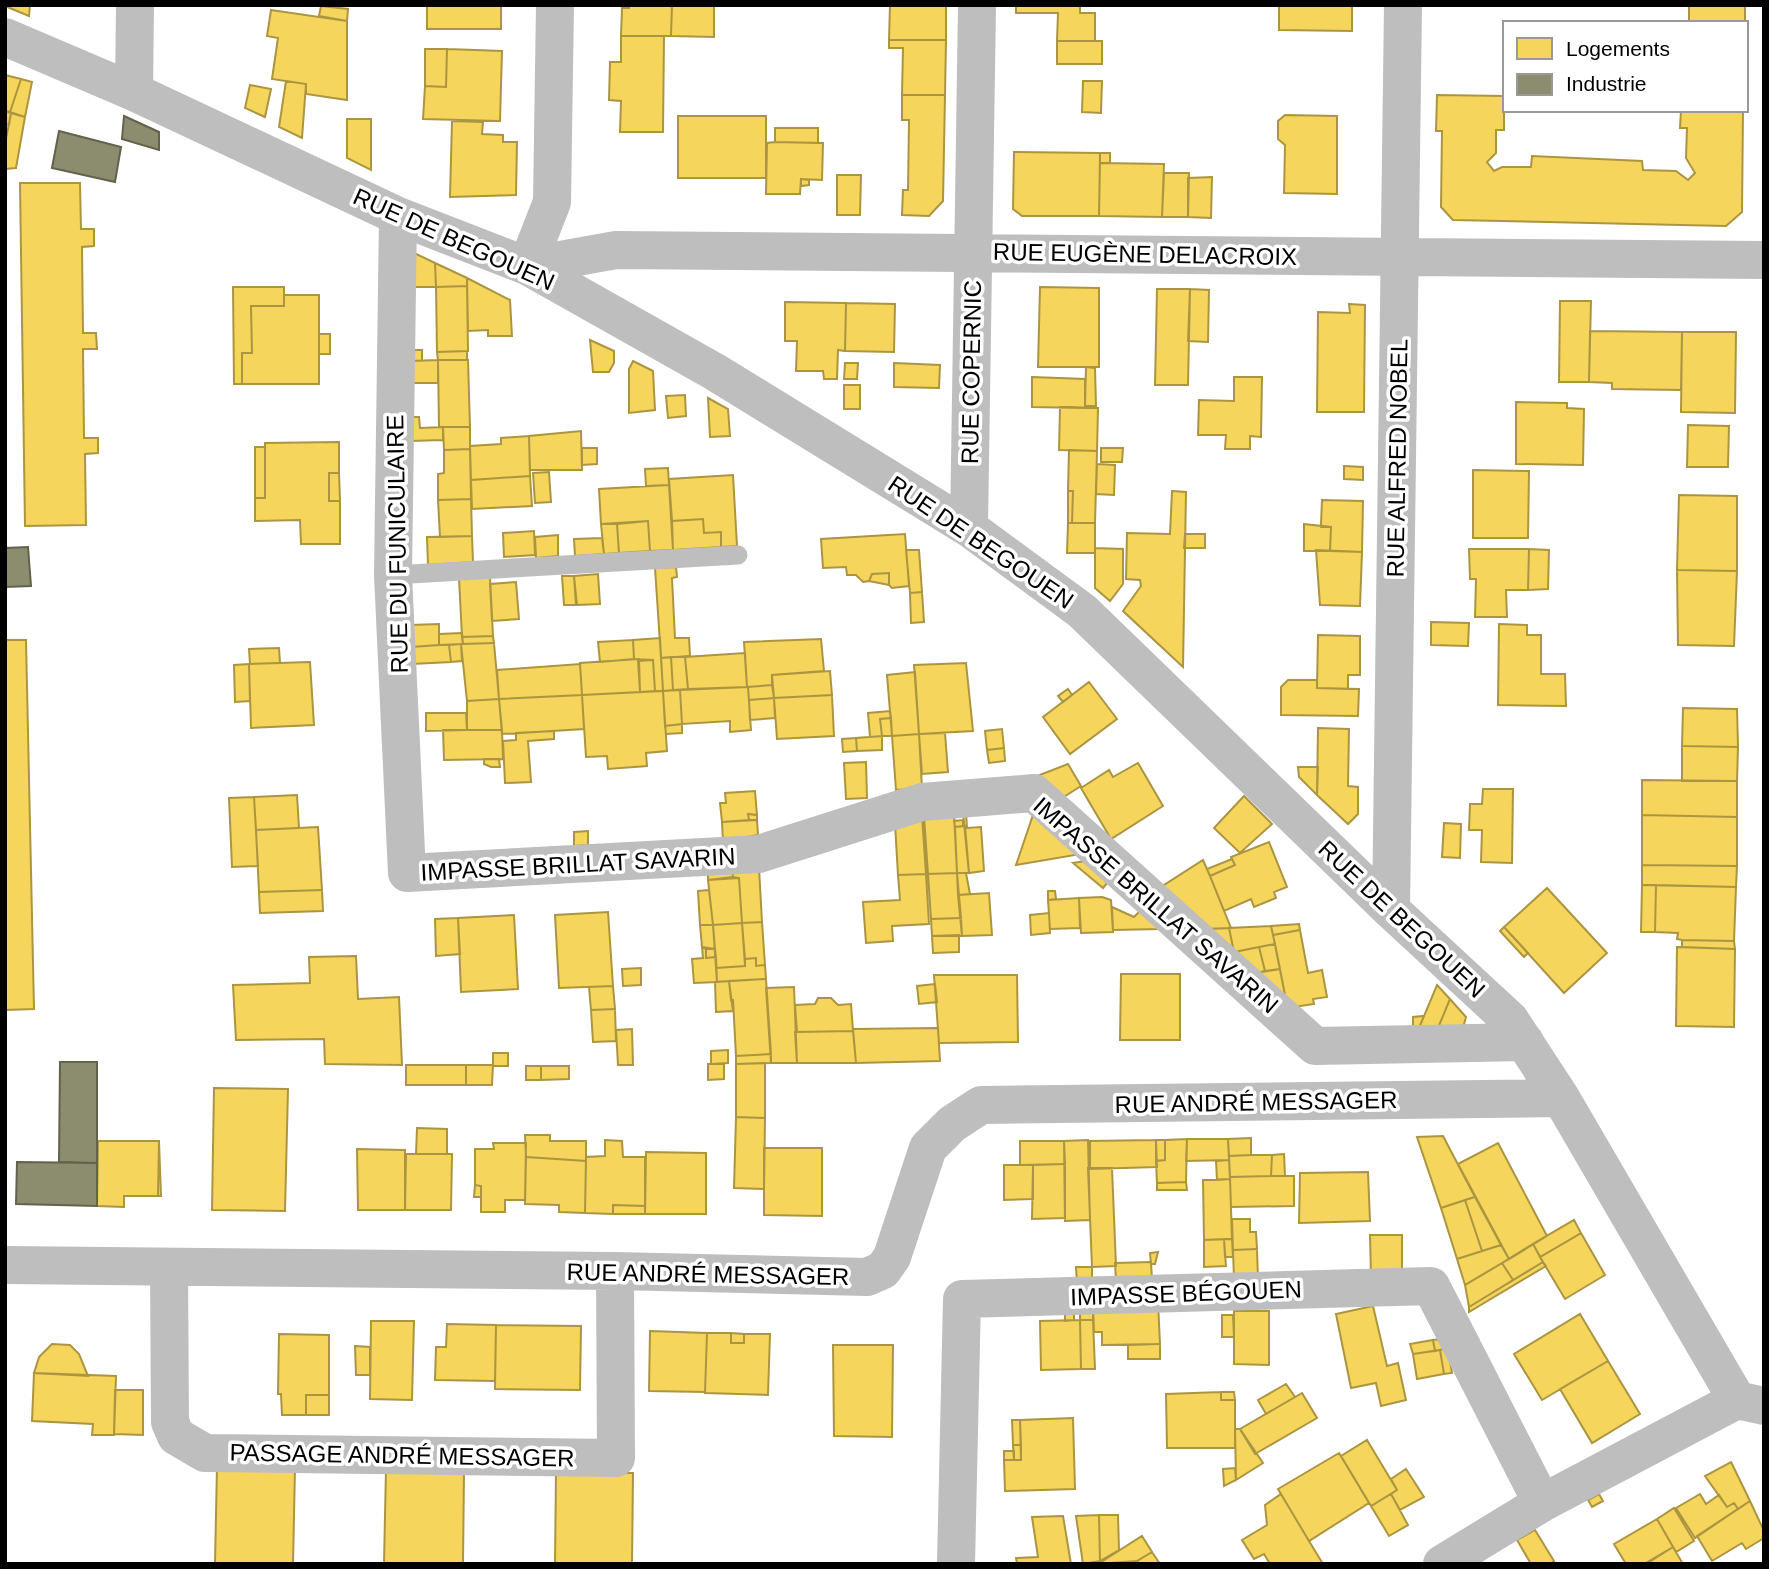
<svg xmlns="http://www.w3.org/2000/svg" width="1769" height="1569" font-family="Arial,sans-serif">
  <rect width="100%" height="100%" fill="#fff"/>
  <path fill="#f6d55c" stroke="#ac9540" stroke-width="2" d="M5,5H30L29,16L5,6Z
    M427,5H501V29H427Z
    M629,5H672L671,36H621L622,8H629Z
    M672,5L714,6V37L671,36Z
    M890,5H946V40H889Z
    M1016,5H1080V13H1095V41H1057L1058,13H1016Z
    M1279,5H1352V31L1279,30Z
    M1689,5H1745V23H1689Z
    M321,6L348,9L347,21L319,16Z
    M271,10L347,21V100L306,94V84L272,79L278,38L267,36Z
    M621,36H664L663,132H620L621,101L609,100L610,62H621Z
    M889,40H946L945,95H902L903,48H889Z
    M1057,41H1102V64H1057Z
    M425,49H447L446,87L425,86Z
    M447,49L502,51L500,121L423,119L425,86L446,87Z
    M5,75L21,79L10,112L5,111Z
    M21,79L32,82L25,117L10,112Z
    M286,81L306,84L302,138L279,127Z
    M1083,81H1102L1101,113L1082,112Z
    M250,85L271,89L265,117L245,108Z
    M902,95H945L943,201L929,216L902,215L903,190H908L909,120H902Z
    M1437,95L1504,96V130H1496V153L1487,162L1494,171L1502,167H1531L1532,156L1642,161L1643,170L1676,171L1688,180L1695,173L1686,158L1687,128H1680L1681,110H1743L1742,212L1726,226L1453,220L1441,207L1442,131H1436Z
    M5,111L11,113L9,125L5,124Z
    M11,113L25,117L16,168L5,169V144Z
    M1285,115L1337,116V194L1284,193L1285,145L1278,139V121Z
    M678,116H766V178H678Z
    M347,119H371V170L347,158Z
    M452,121L483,122L482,134L503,135V142H517L516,195L450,197Z
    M775,128H818V143L775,142Z
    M775,142L823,143L822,180L801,179L800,194H766L767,143Z
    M1014,152L1100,153L1099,216H1022L1013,209Z
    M1100,153H1110V163H1100Z
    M1100,163L1164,164L1162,217L1099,216Z
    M1164,173H1189L1188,217H1162Z
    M837,175H861L860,215H837Z
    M1212,177L1211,218L1188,217V178Z
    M801,179L809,180V185L801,186Z
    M20,183H80L81,229H94V246L82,247L83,333H96L97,349H83L84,438H98V453L85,454L86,525L25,526Z
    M412,252L435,263L436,287H409Z
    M435,263L467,278V286L436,287Z
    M467,278L510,300L512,336H488V330L468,331Z
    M467,286L468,351L437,352L436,287Z
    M233,287H284V306H251L252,353H242V384H234Z
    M1040,287L1099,288V367H1038Z
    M1157,289H1190L1188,385H1155Z
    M1190,289L1209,290L1208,342L1188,341Z
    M284,295H319V384H242V353H252L251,306H284Z
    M1560,301H1591L1589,382H1559Z
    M785,302L846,303L845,351L838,350L837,379H824L823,371H796L797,341H785Z
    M846,303L895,304L894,352L845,351Z
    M1349,304L1365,305L1364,412H1317L1318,312L1350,313Z
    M1590,331L1682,332L1681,390L1612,389V383L1589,382Z
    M1682,332H1736L1735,413L1681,412Z
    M319,334H330V354H319Z
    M590,340L614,351V363L609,372H593Z
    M410,350H422V361H410Z
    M467,351V360H438L437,352Z
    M438,360H468L470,427H439Z
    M438,360V383H409L410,361Z
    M633,361L653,371L655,410L629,413V369Z
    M845,363H858L857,379H844Z
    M894,363L940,365L939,388L894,387Z
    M1086,367L1095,368L1096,406H1085Z
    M1032,377L1085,379V408L1032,407Z
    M1234,377H1262L1261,437L1250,436V449H1225L1226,435H1198L1199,400L1234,401Z
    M844,385H860V409H844Z
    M685,395L686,416L668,418L666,396Z
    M708,398L728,409L730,436L710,437Z
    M1516,402L1567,403V408L1584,409L1583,465L1516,464Z
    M1060,407L1098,408L1097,451L1059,450Z
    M410,417H419L420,428L443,427V440L410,441Z
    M1688,425L1729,426L1728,467H1687Z
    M443,427H470V449L444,450Z
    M581,431L582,470H530L529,436Z
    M529,436L530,476L471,480L470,446L501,444V438Z
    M339,442V473H329V501H340V544H301L300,520L255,521V498H265V443Z
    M255,447H265V498H255Z
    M582,448H597V464L582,465Z
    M1101,448H1123L1122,462H1101Z
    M470,449L471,499L438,500V474L444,473V450Z
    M1069,450L1097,451L1095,523H1072L1073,491H1068Z
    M1097,464L1115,465L1114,495L1096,494Z
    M1344,466L1363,467V480L1344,479Z
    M668,468L669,485L646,486L645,469Z
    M1473,470L1529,471L1528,538H1473Z
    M549,472L551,502L535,503L533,473Z
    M329,473H339L340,501H329Z
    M733,475L737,546L721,547V532L704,533L703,519L672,521L669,479Z
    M530,476L532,506L472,509L471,480Z
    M669,485L673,550L650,551L648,521L601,524L599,489Z
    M1068,491H1073L1072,523H1068Z
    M1172,491L1186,492L1183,667L1123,611L1141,586L1140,580L1126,579L1127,533L1170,534Z
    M1679,495L1737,496V571L1677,570Z
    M471,499L472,536L440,537L438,500Z
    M1322,500L1363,501L1362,552L1330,551L1331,527H1321V524Z
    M703,519L704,533L721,532V547L673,550L672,521Z
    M648,521L650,551L619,553L617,524Z
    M1068,523H1095V553H1067Z
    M601,524H617L619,553L604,554Z
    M1304,524L1331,527L1330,551H1304Z
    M534,531L535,555L504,557L503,533Z
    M905,534L909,586L892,588L889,585V573L872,574L869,581L863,582L856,575H847L846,567L823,568L821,539Z
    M1185,534H1205V548H1184Z
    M558,535V556L536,558L535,537Z
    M472,536L473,562L428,565L427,537Z
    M602,538L604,554L575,556L574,539Z
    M1095,548L1123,549V584L1110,601L1095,588Z
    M1469,549H1529L1528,590H1506L1507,617H1475L1476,579H1470Z
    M1529,549L1549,550L1548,589L1528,590Z
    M906,550H919L922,592L910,593Z
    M1316,550L1362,552L1360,606L1320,605Z
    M676,567L677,577L672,578L675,638H689L690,656L661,658L655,568Z
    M1677,570L1737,571L1734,646L1678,645Z
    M889,573V585L869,581L872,574Z
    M598,574L600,604L577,605L574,576Z
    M562,576H574L576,605H564Z
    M490,577L493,636L462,637L459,578Z
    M516,582L519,619L492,621L490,584Z
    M922,592L924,622L911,623L910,593Z
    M1431,622L1469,623L1468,646L1431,645Z
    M439,624V645L411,647L410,625Z
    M1499,624L1527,625V635H1541V674H1565L1566,706L1498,705Z
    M462,633L463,644L439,645V634Z
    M1318,635L1360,636V675H1348V689L1317,688Z
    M493,636L494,643L463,644L462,637Z
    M660,638L663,691H655L653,660L634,659L633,640Z
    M821,639L824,671L772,675V685L747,687L744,642Z
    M5,640H26L34,1009L5,1010Z
    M633,640L634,659L600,662L598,642Z
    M494,643L499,699L467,701L461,644Z
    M461,644L462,661L451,662L449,645Z
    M439,645H449L451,662L412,664L411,647Z
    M279,648L280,663L250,664L249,649Z
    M745,653L747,687L688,689L685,657Z
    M671,657L673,690L663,691L661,658Z
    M671,657H685L688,689L673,690Z
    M639,659L640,692L582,695L580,663Z
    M653,660L655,691L640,692L638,661Z
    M310,662L314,725L251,728L249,664Z
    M966,663L973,731L919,734L914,665Z
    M249,664L250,701L235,702L234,665Z
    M580,664L582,695L499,699L497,670Z
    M830,671L832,695L774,698L772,675Z
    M915,672L919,734L892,736L887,675Z
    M1288,680H1317V688L1359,689L1358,716L1281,715V687Z
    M1089,682L1117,719L1070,754L1043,717Z
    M772,685L774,698L749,700L748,687Z
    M748,687L751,730L730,732V721L682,724L680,690Z
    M1068,689L1072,695L1063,702L1058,696Z
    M680,690L682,724L665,726L663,691Z
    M663,691L667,751L646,753L647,766L608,769L607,756L586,757L582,695Z
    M582,695L584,729L502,734L499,699Z
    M832,695L834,736L777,739L774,698Z
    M774,698L775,718L750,720L749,700Z
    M499,699L502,730H467V701Z
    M1683,708L1737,709L1738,747L1682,746Z
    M890,711L891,718L880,719L882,736L870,737L868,713Z
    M426,713H466L467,730L426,731Z
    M891,718L892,736H882L880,719Z
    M682,724V733L666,734L665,726Z
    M1318,728L1349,729L1348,786L1358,787V814L1348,824L1317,795Z
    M1002,729L1004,748L987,750L985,731Z
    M443,730H502L503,759L444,760Z
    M554,731V739L528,741L531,782L505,783L503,741L516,740V733Z
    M945,733L948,772L922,774L919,734Z
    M919,734L922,788L896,790L892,736Z
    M882,736V750L857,751L856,738Z
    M856,738L857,751L843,752L842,739Z
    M1682,746L1738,747L1737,781H1682Z
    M1004,748L1005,761L989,763L987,750Z
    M484,759H499L500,767H491L484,764Z
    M866,762L867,798L846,799L844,763Z
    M1138,763L1163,806L1111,839L1081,788L1109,770L1113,777Z
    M1068,764L1081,786L1062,798L1037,776Z
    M1298,767H1318L1317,795L1299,777Z
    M1642,780L1737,781V817L1642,815Z
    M1483,789H1513L1512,863L1481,862L1482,830H1469L1470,804H1482Z
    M755,791L757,815L748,814L749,820L722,822L720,803H726L725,793Z
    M297,795L299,828L256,830L254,797Z
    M1244,796L1272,824L1240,853L1214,828Z
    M254,797L258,866L232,867L229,798Z
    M966,812L967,828L981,827L984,871L969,873L963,813Z
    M954,813L957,873L928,874L924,816Z
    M748,814L757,815V820H749Z
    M1033,815L1081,854L1016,865Z
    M1642,815L1737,817V866L1642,865Z
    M922,816L926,874L898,875L895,824Z
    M757,820L758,835L723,842L722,822Z
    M963,820V826L955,827L954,821Z
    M1444,823L1461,824L1460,858L1442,857Z
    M965,826L969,873H957L955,827Z
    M318,827L322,890L259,892L256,830Z
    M588,831V845L574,846V832Z
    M1269,842L1287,887L1274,892L1276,898L1254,907L1251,899L1224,911L1210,876L1235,865L1231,857Z
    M1232,859L1235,865L1210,876L1207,869Z
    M1203,860L1210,876L1231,928L1207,929L1161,887Z
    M1085,861L1108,882L1103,888L1073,863Z
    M1642,865L1737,866L1736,887L1642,885Z
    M759,868L762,922L742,923L739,878L733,877L732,870Z
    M732,870L733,877L708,880V871Z
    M957,873L961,918L931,919L928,874Z
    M957,873H966L970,894L958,895Z
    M926,874L929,924L892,926L893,941L866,943L863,902L900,900L898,875Z
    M739,878L742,923L713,925L708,880Z
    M1642,885H1656L1655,932H1641Z
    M1656,885L1736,887L1734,941L1682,940L1677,939L1678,933L1655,932Z
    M1547,888L1607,953L1564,993L1504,927Z
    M322,890L323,911L260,913L259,892Z
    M709,890L713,925H700L698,891Z
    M1048,891H1055L1056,899L1048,900Z
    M989,893L992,935L962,936L958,895Z
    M1102,897L1111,900L1113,932L1081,933L1079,898Z
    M1079,898L1080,928L1050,929L1048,900Z
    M1112,907L1134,917L1140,911L1159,929L1113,930Z
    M608,912L613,986L559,988L555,915Z
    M1049,913L1050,933L1031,935L1030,915Z
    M514,915L518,989L461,992L458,918Z
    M458,918L460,954L436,956L435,919Z
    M961,918L962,936H932L931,919Z
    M762,922L765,965L756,966V958L745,959L742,923Z
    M742,923L745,966L716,968L713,925Z
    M1299,924L1300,930L1273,935L1271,926Z
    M700,925H713L715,949L702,947Z
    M1271,926L1275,944L1234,952L1229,928Z
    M1504,927L1528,953L1524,957L1500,931Z
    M1229,928L1234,952L1207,929Z
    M1300,930L1308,973L1322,970L1327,997L1313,999L1314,1004L1294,1007L1286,1000L1273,935Z
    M959,935V952L933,953L932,936Z
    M1682,940L1734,941L1735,949L1682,947Z
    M1275,944L1280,969L1265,971L1259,947Z
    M702,947L706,949V958L716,957L717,982L694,983L692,959L703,958Z
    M1259,947L1265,971L1256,973L1234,952Z
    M1677,947L1735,949L1734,1027L1676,1026Z
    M706,949H715L716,957L706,958Z
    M356,956L358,999L399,997L402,1065L325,1064L324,1039L236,1040L233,985L310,983L309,957Z
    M756,958V966L765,965L766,979L717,982L716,968L745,966V959Z
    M641,968V985L623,986L622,969Z
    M1280,969L1286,1000L1256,973Z
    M1121,974H1180V1040H1120Z
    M934,975H1017L1018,1042L939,1043Z
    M766,979L771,1054L736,1056L733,1000H731L729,981Z
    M729,981L733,1011L716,1012L715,982Z
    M935,984L937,1002L919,1004L917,986Z
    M1437,985L1450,999L1438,1028H1419Z
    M613,986L615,1009L591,1010L589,987Z
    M794,987L797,1063H771L766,988Z
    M818,998H831L838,1005L851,1004L853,1031L797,1032L795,1005L815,1004Z
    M1450,999L1466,1017L1463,1028H1438Z
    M615,1009L616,1041L593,1042L591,1010Z
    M1424,1016L1419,1028H1413V1017Z
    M938,1028L940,1061L856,1063L853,1029Z
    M632,1029L633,1065H618L616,1030Z
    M853,1031L856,1063H797L795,1032Z
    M728,1050V1063L711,1064V1051Z
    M493,1053H508V1066H493Z
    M771,1054V1063L736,1064V1056Z
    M765,1063V1118L736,1117V1064Z
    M708,1064H724V1079L708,1080Z
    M406,1065H466V1085H406Z
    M466,1065H493L492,1085H466Z
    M526,1066H541V1080H526Z
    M541,1066H569V1079L541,1080Z
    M214,1088L288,1089L285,1211L212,1210Z
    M736,1117L765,1118L764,1189L734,1188Z
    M417,1128L447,1129V1154H416Z
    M525,1135H550V1141H586V1161L526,1157Z
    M1443,1136L1475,1197L1441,1208L1417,1137Z
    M1251,1138V1155L1229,1156L1228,1139Z
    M1187,1139H1228L1229,1160L1186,1161Z
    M1187,1139L1186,1182L1157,1183L1156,1161L1165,1160V1140Z
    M605,1140L622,1141L623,1157H645V1206L613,1205V1214L585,1213L586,1157L605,1156Z
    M1088,1140L1090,1220L1065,1221L1064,1141Z
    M1156,1140L1157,1167L1090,1169V1141Z
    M1156,1140H1165V1160L1156,1161Z
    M98,1141H159L158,1196H124V1207L97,1206Z
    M159,1141L161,1196H158Z
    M1020,1141H1064L1065,1164L1020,1165Z
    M493,1143H526L525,1200H505V1212H481V1186L475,1185V1149H494Z
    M1498,1143L1547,1236L1509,1259L1458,1164Z
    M764,1148H822V1216L764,1215Z
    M357,1149L405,1150V1210H358Z
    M646,1152L706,1153V1214H645Z
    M406,1154H452L451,1210H405Z
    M1284,1154L1285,1176H1271L1272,1155Z
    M1251,1155H1272L1271,1176L1230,1177L1229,1156Z
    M526,1157L586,1161L585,1213L559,1212V1205L525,1204Z
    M1229,1160L1230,1179L1217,1180L1216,1161Z
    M1065,1164V1218L1032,1219L1033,1165Z
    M1004,1165H1033V1199L1004,1200Z
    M1088,1168H1112L1116,1266L1092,1267Z
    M1368,1172L1370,1221L1299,1223L1300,1173Z
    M1271,1176H1294V1206L1231,1207L1230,1177Z
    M1230,1179L1232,1239L1204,1240L1203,1180Z
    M1186,1182L1187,1190H1157V1183Z
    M475,1185L481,1186V1197H474Z
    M1475,1197L1501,1245L1482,1251L1465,1200Z
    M1465,1200L1482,1251L1457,1259L1441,1208Z
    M613,1205L645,1206V1214H613Z
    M1232,1219H1250V1232H1256L1257,1249L1233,1250Z
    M1574,1220L1581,1233L1540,1257L1533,1244Z
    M1581,1233L1605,1275L1565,1299L1540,1257Z
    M1370,1235H1402V1275L1371,1276Z
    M1224,1239H1232L1233,1257H1225Z
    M1224,1239L1226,1266L1204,1267V1240Z
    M1533,1244L1543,1262L1513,1280L1502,1263Z
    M1501,1245L1509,1259L1465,1285L1457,1259Z
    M1257,1249L1258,1279L1234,1280L1233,1250Z
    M1158,1252L1155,1264H1151L1150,1253Z
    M1151,1262L1152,1280L1116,1281L1115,1263Z
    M1543,1262L1546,1266L1469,1312V1307Z
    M1502,1263L1513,1280L1469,1307L1465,1285Z
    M1076,1267H1092V1283H1077Z
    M1158,1302L1160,1344L1102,1345V1332H1094L1093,1304Z
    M1080,1304H1093V1320H1080Z
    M1373,1306L1387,1366L1398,1363L1406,1400L1381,1406L1376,1383L1351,1388L1336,1314Z
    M1234,1311H1269V1365L1234,1364Z
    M1065,1312H1074V1320L1065,1321Z
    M1580,1314L1608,1361L1542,1400L1514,1354Z
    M1222,1315H1233L1234,1337H1222Z
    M1080,1320H1093L1095,1369H1081Z
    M1080,1320L1081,1369L1041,1370L1040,1321Z
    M371,1321H414L412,1400L370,1399Z
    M447,1324L496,1325L495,1381L435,1380L436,1347H446Z
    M496,1325L581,1326L580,1390L495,1389Z
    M650,1331L707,1333L705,1392L649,1391Z
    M707,1333H731V1343H744V1334H770L768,1395L705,1393Z
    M731,1333L744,1334V1343H731Z
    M279,1334L329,1335V1395H306V1415H282L281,1394H278Z
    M1446,1338L1448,1348L1435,1351L1433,1340Z
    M1433,1340L1435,1351L1413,1354L1410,1344Z
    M52,1344L70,1345L79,1354L88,1376L34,1373L39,1357Z
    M1160,1344V1359H1128V1345Z
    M833,1345H893L892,1437L834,1436Z
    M355,1346L370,1347V1375H356Z
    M1448,1348L1452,1373L1444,1374L1440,1350Z
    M1440,1350L1444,1374L1417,1379L1413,1354Z
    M1608,1361L1640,1414L1592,1443L1560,1389Z
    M34,1373L116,1376L114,1435H92L93,1424L32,1421Z
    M1286,1384L1295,1397L1266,1414L1258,1400Z
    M115,1390H143V1435L114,1434Z
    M1221,1392H1234L1235,1400H1221Z
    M1221,1392V1400H1235V1448H1167L1166,1394Z
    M1302,1393L1317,1418L1255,1454L1240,1429Z
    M306,1395H329V1415H306Z
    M1073,1418L1075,1489L1005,1491L1004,1460H1021L1020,1420Z
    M1012,1420H1020L1021,1445H1013Z
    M1235,1429H1240L1263,1463L1236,1480Z
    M1367,1440L1397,1490L1371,1506L1341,1456Z
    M1013,1445H1021V1460H1014Z
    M1004,1451H1014V1460H1004Z
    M1339,1453L1369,1503L1309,1541L1278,1489Z
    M1731,1462L1750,1501L1738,1509L1734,1503L1727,1507L1705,1476Z
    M217,1466L295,1467L293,1564H215Z
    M1235,1468L1236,1480L1224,1486L1223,1469Z
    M386,1469L464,1470L463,1564H384Z
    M1406,1469L1424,1497L1400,1510L1391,1494L1397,1490L1391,1479Z
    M556,1472L633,1473L632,1564H555Z
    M1281,1494L1309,1541L1323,1564H1270L1264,1554L1254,1559L1242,1540L1267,1525L1265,1505Z
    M1391,1494L1408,1525L1389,1536L1371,1506Z
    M1599,1494L1603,1501L1592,1507L1588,1500Z
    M1700,1494L1706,1504L1719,1495L1727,1507L1734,1503L1738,1509L1695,1538L1676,1508Z
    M1750,1501L1764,1531V1538L1746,1549L1742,1543L1712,1561L1697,1536Z
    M1674,1508L1694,1541L1676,1552L1657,1519Z
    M1099,1515H1118L1119,1550L1100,1561Z
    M1099,1515L1100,1561L1083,1564L1076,1516Z
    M1063,1516L1071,1564H1017L1016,1558L1038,1557L1032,1517Z
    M1657,1519L1673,1547L1646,1564H1626L1614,1544Z
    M1535,1530L1554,1561L1550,1564H1531L1517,1540Z
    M1142,1536L1152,1552L1137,1561L1098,1564Z
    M1673,1547L1683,1564H1647L1646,1563Z
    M1152,1552L1160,1564H1138L1137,1561Z"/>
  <path fill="#8c8c6e" stroke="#62624d" stroke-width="2" d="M124,116L159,132V150L122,139Z
    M59,131L121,147L115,182L52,168Z
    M28,547L31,586L5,587V548Z
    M60,1062H97V1163L59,1162Z
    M17,1162L97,1163V1206L16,1204Z"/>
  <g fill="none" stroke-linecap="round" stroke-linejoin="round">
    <path stroke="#bebebe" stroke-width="19" d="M393,575L738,555"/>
    <path stroke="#bebebe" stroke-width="38" d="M5,37L134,92L398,216L527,266L715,372L969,528L1082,611L1391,910L1510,1020L1561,1098L1737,1400L1764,1406
      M134,92L135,5
      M398,216L393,575L407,873L759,854L922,802L1034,793L1315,1046L1525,1042
      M527,266L616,250L1764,260
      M527,266L552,202L555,5
      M969,528L977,5
      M1391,910L1403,5
      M5,1265L615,1271L867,1277L883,1270L892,1257L928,1148L952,1124L981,1105L1561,1098
      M169,1267L170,1422L176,1436L205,1453L616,1458L615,1271
      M956,1564L962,1299L1431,1286L1542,1503
      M1442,1564L1542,1503L1737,1400"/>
  </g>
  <g text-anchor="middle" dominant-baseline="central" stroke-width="7" stroke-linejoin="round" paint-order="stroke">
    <g font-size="24" fill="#000" stroke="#fff">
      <text transform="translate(454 239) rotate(24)">RUE DE BEGOUEN</text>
      <text transform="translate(1145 254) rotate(1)">RUE EUGÈNE DELACROIX</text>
      <text transform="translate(971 372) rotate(-89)">RUE COPERNIC</text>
      <text transform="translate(1397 458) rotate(-89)">RUE ALFRED NOBEL</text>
      <text transform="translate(981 542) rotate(34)">RUE DE BEGOUEN</text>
      <text transform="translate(397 544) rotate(-91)">RUE DU FUNICULAIRE</text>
      <text transform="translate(578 864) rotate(-3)">IMPASSE BRILLAT SAVARIN</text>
      <text transform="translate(1156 905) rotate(41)">IMPASSE BRILLAT SAVARIN</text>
      <text transform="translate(1402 919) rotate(43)">RUE DE BEGOUEN</text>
      <text transform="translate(1256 1102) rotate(-1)">RUE ANDRÉ MESSAGER</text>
      <text transform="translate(708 1274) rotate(1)">RUE ANDRÉ MESSAGER</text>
      <text transform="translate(1186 1293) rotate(-2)">IMPASSE BÉGOUEN</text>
      <text transform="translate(402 1455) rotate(1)">PASSAGE ANDRÉ MESSAGER</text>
    </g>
  </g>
  <rect width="1769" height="1569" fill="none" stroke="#000000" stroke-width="14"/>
  <rect x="1503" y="21" width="245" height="91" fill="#ffffff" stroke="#999999" stroke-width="2"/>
  <rect x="1517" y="38" width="35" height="21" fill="#f6d55c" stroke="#999999" stroke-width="2"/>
  <text x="1566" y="56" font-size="21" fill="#000000">Logements</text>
  <rect x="1517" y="74" width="35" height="21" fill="#8c8c6e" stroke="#999999" stroke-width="2"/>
  <text x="1566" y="91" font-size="21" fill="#000000">Industrie</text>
</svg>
